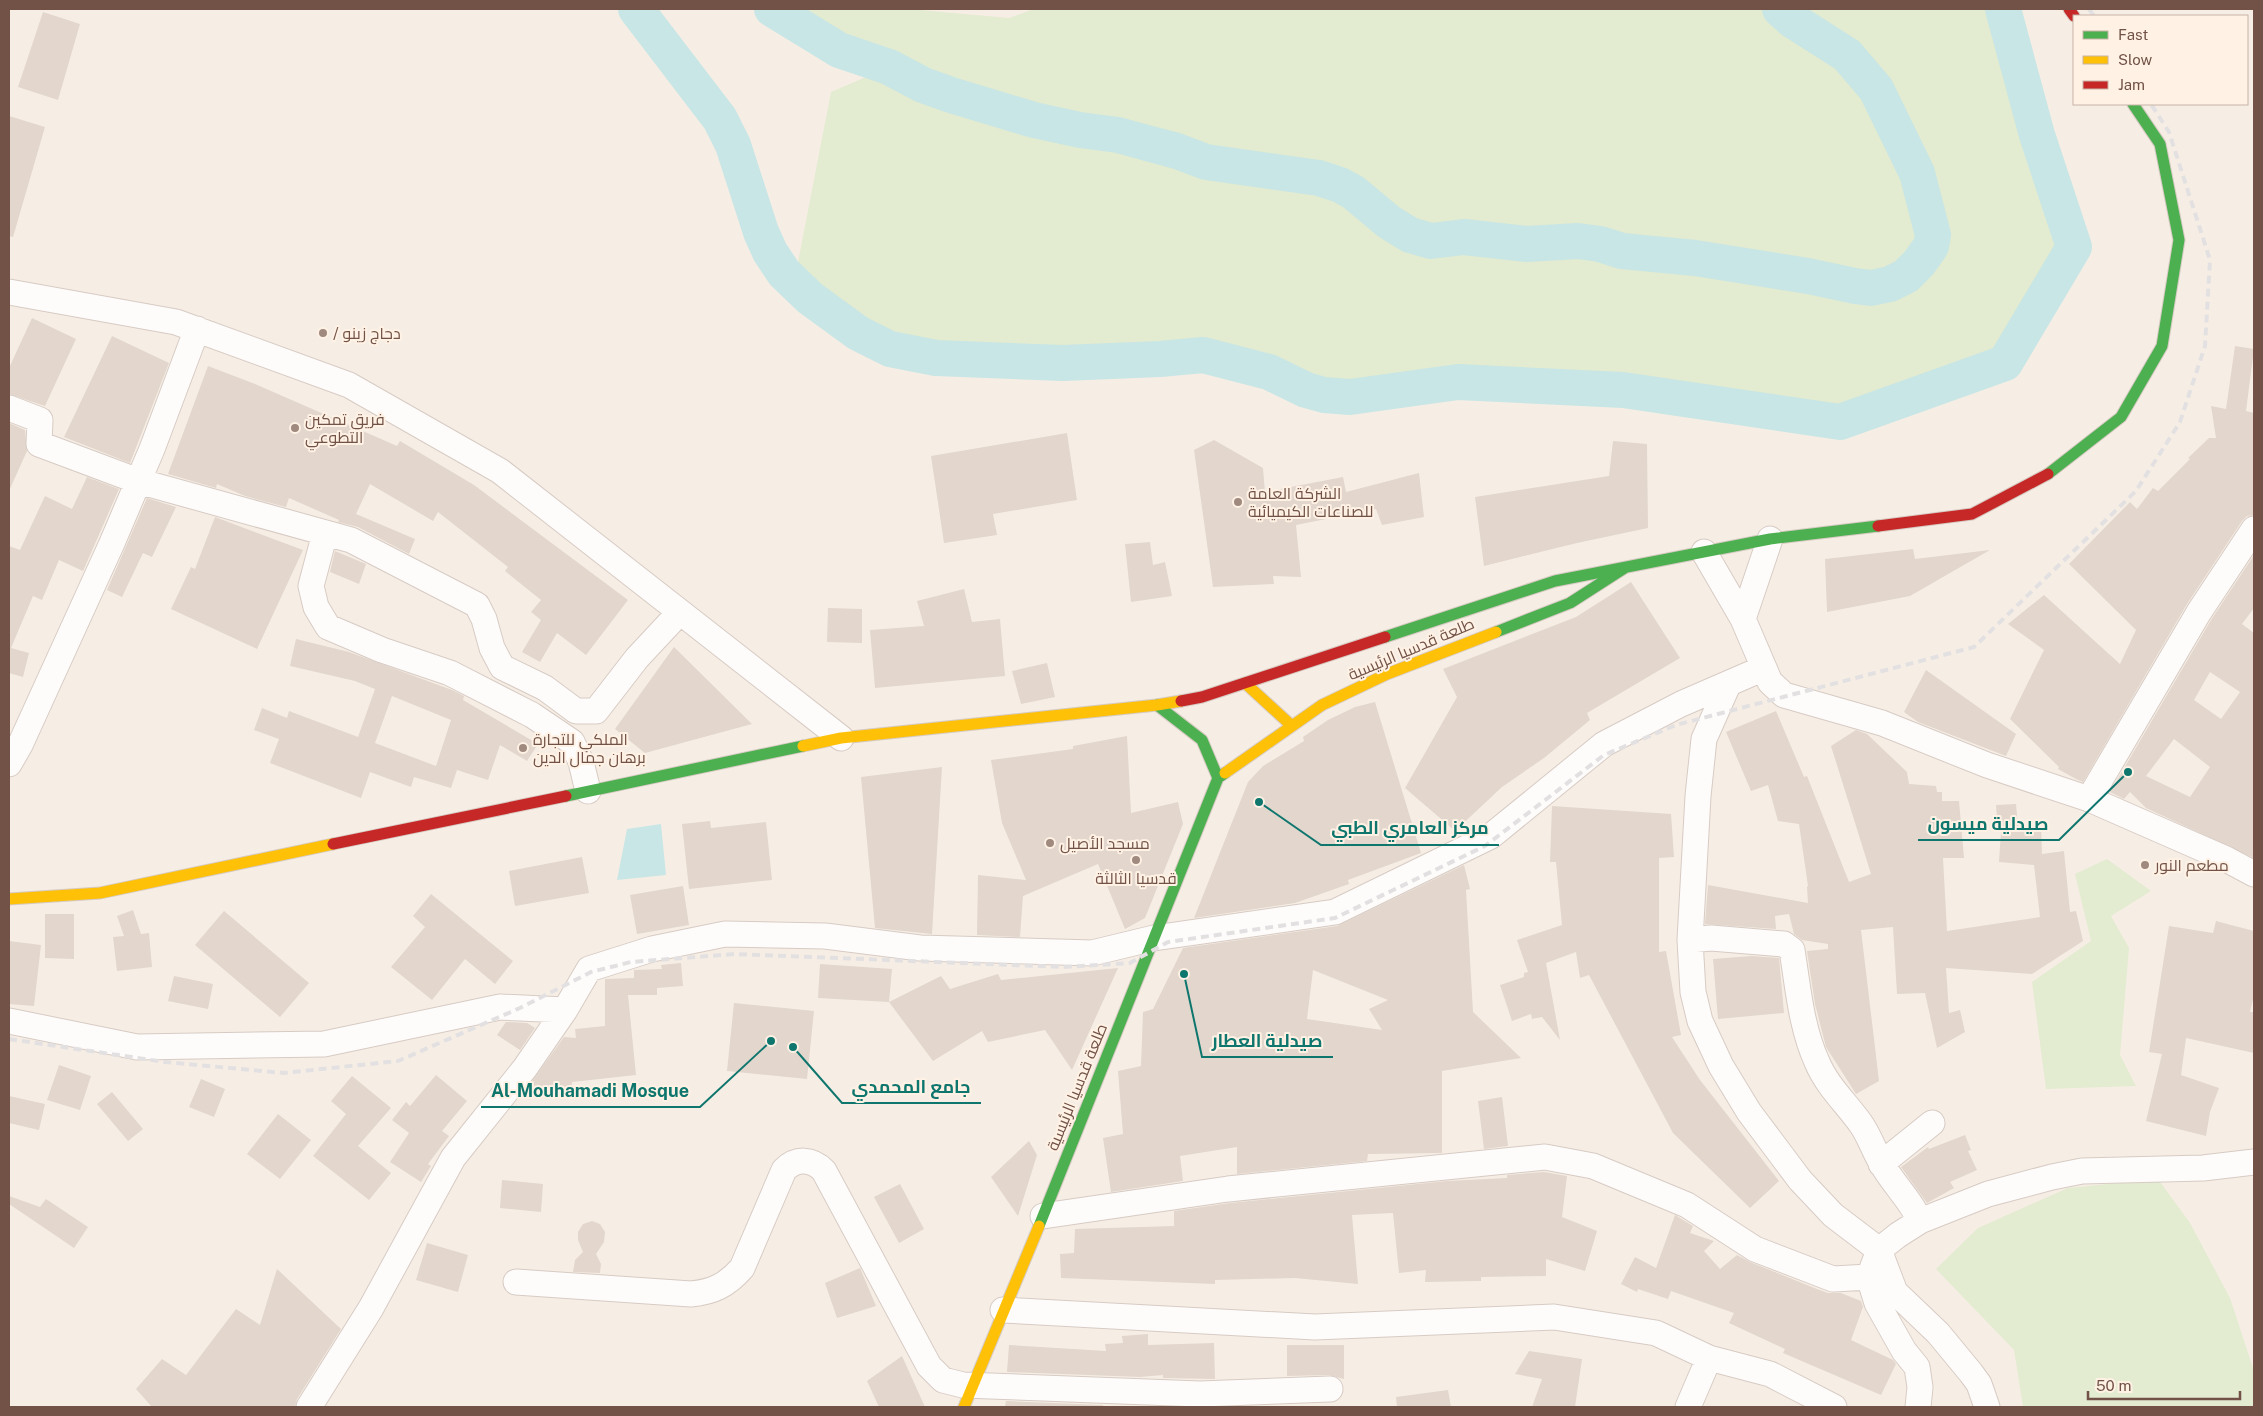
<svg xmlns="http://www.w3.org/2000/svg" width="2263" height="1416" font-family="'Public Sans',Cairo,sans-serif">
  <rect width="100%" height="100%" fill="#f6eee5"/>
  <path fill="#e3ebd0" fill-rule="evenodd" d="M781,9H909L1009,18L1034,9H1782L1792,20L1817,36L1789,9H2007L2074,247L2005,363L1840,422L1606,389L1458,382L1324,395L1269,372L1203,355L1048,362L936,358L858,333L794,283L831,92L889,67L990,105L1106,132L874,61ZM1135,140V139L1289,176L1231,167ZM1556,241H1578L1658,254L1543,244Z
    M2107,859L2151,891L2111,916L2129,948L2120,1055L2136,1086L2046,1089L2032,982L2091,941L2075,874Z
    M2158,1179L2190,1223L2230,1298L2254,1371V1407H2023L2014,1350L1936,1269L1978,1228L2068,1188Z"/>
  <path fill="#c8e6e5" d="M661,824L666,875L617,880L627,829Z"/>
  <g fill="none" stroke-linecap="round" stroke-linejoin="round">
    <path stroke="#c8e6e5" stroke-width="36" d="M636,9L720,119L733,145L761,232L770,252L784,273L810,298L858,333L890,349L936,358L1063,363L1160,359L1203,355L1269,372L1306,390L1324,395L1350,397L1458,382L1623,390L1840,422L2005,363L2074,247L2037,135L2003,9
      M772,9L839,50L889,67L923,85L951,95L1034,120L1080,130L1118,135L1147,143L1177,151L1206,162L1319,178L1340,185L1353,192L1389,222L1410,235L1431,241L1464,237L1527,244L1578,241L1600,244L1622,251L1695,258L1808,276L1855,286L1871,288L1890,284L1906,276L1919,263L1931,246L1933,235L1917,173L1876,89L1847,55L1792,20L1780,9"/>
  </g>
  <path fill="#e2d6cd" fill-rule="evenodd" d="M43,12L80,24L58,100L18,87Z
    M9,116L45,127L13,237L9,236Z
    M32,318L76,339L45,406L9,394V368Z
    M112,336L169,363L130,463L64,437Z
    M2235,346L2254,349L2246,411L2254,413V515L2247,516L2242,521L2187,604L2083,782L2076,779L2058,769L2059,767L2010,719L2044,650L2008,624L2044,595L2120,664L2136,630L2069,564L2130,502L2137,509L2153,488L2158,491L2190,459L2188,458L2209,438H2216L2211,406L2226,409Z
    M208,366L255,384L397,446L400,441L474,485L628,600L586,655L557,633L540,662L522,652L541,620L531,612L541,600L505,571L508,567L438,512L433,521L370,484L356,514L415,539L409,554L358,527L338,522L339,520L289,498L286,507L245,496L217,484L216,488L168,474Z
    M9,423L25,430L27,451L9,491Z
    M1067,433L1077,500L993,514L997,535L944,543L931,456Z
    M1214,440L1263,468L1265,492L1343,477L1346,492L1419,473L1424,517L1382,525L1376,509L1296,525L1301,577L1273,576L1274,584L1213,587L1194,450Z
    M1613,441L1647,444L1648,528L1577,543L1484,566L1475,497L1609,476Z
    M87,477L119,489L83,571L59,560L42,600L33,596L11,648L29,653L23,677L9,673V546L20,550L45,496L72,509Z
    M147,498L176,507L152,557L143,553L122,597L107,590Z
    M215,517L303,550L257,649L171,609L191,567L195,569Z
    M1150,542L1153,565L1165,562L1172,596L1131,602L1125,544Z
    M1913,549L1915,559L1990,550L1910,596L1827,612L1825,559Z
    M335,551L366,564L359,584L330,572Z
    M2254,555V608L2242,624L2254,633V858L2146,808L2130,792L2124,799L2110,792L2211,620ZM2210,672L2240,692L2221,719L2194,700ZM2174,739L2210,767L2190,797L2146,776Z
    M1631,582L1680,658L1587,713L1590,720L1544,758L1502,787L1455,831L1405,788L1457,697L1443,669L1576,617Z
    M964,589L972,622L1000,619L1005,676L875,688L870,630L924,626L917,601Z
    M828,608L862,609V643L827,642Z
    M296,639L349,652L452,690L464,696L463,700L538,744L527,761L500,745L488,780L457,770L451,788L414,777L411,787L370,772L361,798L270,763L279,739L254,730L262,708L287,718L289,711L358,737L375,689L355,681L290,666ZM392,696L451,720L436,766L375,743Z
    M674,647L752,724L645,753L615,729Z
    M1047,663L1055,697L1021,704L1012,671Z
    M1926,670L2016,734L2006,756L1918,722L1904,712Z
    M1375,702L1421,853L1348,880L1349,884L1295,903L1194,918L1248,782L1263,766L1304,741L1303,737L1328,720L1355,707Z
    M1776,711L1804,777L1807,776L1849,882L1871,874L1831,746L1856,730L1867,734L1907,772L1909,784L1936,786L1937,792H1942V801H1959L1964,858H1943L1947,931L2040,917L2034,865L1999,862L2001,832H1998L1996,805L2016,804L2018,826L2041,825L2042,854L2064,851L2070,912L2076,911L2083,941L2032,974L1946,968L1949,1013L1960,1010L1965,1032L1937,1048L1925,993L1897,994L1893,927L1861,930L1879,1081L1856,1094L1826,1047L1815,1004L1807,951L1828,949V944L1802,940L1794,934L1789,914L1775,916L1776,929L1705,924L1708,885L1808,903L1807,887L1808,886L1799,824L1778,821L1768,785L1751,791L1726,732Z
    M1127,736L1131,813L1178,802L1183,824L1145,918L1125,929L1098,864L1023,896L1020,937L977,935L978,875L1026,880L1002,823L991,760L1073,749V746Z
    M942,767L932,934L875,928L861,777Z
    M1552,806L1671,814L1674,857L1659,858V952L1666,951L1681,1035L1672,1037L1700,1080L1779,1181L1750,1208L1673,1133L1589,975L1580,978L1576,952L1546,963L1560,1040L1542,1017L1532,1019L1531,1014L1512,1021L1500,985L1524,977V973L1528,972L1517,940L1562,925L1556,862H1550Z
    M710,821L711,828L766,822L772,880L689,889L682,824Z
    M582,857L589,893L515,906L509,871Z
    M1464,865L1470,889L1466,890L1473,1012L1521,1058L1442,1071V1153L1368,1154L1367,1161L1237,1174V1147L1180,1156L1183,1181L1111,1192L1103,1138L1123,1134L1118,1071L1141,1066L1143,1012L1153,1009L1183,948L1337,926ZM1313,970L1388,1000L1369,1009L1382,1030L1307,1019Z
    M683,886L689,925L637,934L630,895Z
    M431,894L513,961L495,984L465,959L432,1000L391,967L425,927L413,916Z
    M133,910L141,934L149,933L152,967L117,971L113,937L124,936L117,916Z
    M224,911L309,983L280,1017L195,945Z
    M45,914H74V959L45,958Z
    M2216,921L2254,931V995L2250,1012H2254V1053L2186,1038L2181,1075L2219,1088L2210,1112L2206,1136L2146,1121L2162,1054L2149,1052L2169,926L2213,933Z
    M9,941L41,945L34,1006L9,1004Z
    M1752,956L1779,958L1784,1013L1718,1019L1713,959Z
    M681,963L683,986L657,988V995H628L636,1075L572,1082L571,1094L525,1091L564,1037L576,1038L575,1029L605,1026V979L634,978V970L662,969L661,965Z
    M820,964L892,969L889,1002L818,998Z
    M1118,968L1072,1070L1045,1030L988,1042L982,1031L933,1061L889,1002L941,976L950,989L998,974L1001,980Z
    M174,976L213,984L208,1009L168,1001Z
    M734,1003L814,1011L807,1079L727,1071Z
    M506,1022L527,1023L535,1028L520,1050L497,1035Z
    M59,1065L91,1076L80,1110L47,1100Z
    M436,1075L467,1101L442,1131L449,1136L428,1164L431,1166L421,1182L390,1162L409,1133L392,1120L406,1102L410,1106Z
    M352,1076L391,1108L358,1146L391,1173L369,1200L313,1156L346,1114L331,1101Z
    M201,1079L225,1089L214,1117L189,1107Z
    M112,1092L143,1129L128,1141L97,1104Z
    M9,1096L45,1104L39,1130L9,1123Z
    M1502,1097L1508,1146L1484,1149L1478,1101Z
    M278,1114L311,1140L280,1179L247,1154Z
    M1965,1135L1971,1150L1968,1151L1977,1170L1950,1182L1954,1188L1927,1203L1901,1167L1928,1147L1929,1149Z
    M1029,1141L1037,1155L1018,1216L991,1177Z
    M1544,1172L1567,1176L1562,1217L1597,1231L1585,1271L1546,1259V1276L1481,1277V1281L1425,1282L1426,1270L1399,1273L1393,1213L1352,1215L1358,1284L1295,1278L1215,1280V1284L1061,1278L1060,1254L1074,1253L1075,1229L1174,1226V1211L1230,1203L1447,1181L1507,1178V1175Z
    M502,1180L543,1184L541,1212L500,1208Z
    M900,1184L924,1229L899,1243L874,1197Z
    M9,1196L40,1207L46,1199L88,1227L74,1248L9,1204Z
    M1675,1215L1693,1226L1690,1233L1714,1241L1704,1251L1720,1269L1737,1255L1750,1262L1817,1289L1828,1293H1841L1861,1301L1863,1307L1851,1340L1893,1360L1896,1364L1881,1395L1783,1353L1785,1349L1729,1323L1734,1313L1671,1291L1668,1299L1638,1289L1637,1292L1621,1284L1635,1257L1656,1268Z
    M592,1221L600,1224L605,1232L604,1242L596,1254L601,1264L600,1273L573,1272L575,1260L583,1252L578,1240V1232L583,1224Z
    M427,1243L468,1255L458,1292L416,1280Z
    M860,1268L876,1306L837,1318L825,1283Z
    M277,1269L341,1329L297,1399L295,1407H152L136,1389L162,1359L186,1375L236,1309L260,1325Z
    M1148,1334V1345L1214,1343L1215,1379L1163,1378V1375L1140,1377L1007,1372L1009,1345L1106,1351L1105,1344L1123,1343L1122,1336Z
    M1287,1345H1344V1379L1329,1375L1287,1376Z
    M1529,1351L1582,1359L1575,1407H1532L1542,1379L1515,1374Z
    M902,1356L925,1407H879L867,1381Z
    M1448,1390L1451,1407H1397L1396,1397Z
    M1006,1401L1103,1405V1407H1005Z"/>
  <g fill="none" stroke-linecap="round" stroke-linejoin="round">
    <g stroke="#d7cbc4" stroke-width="27">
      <path id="street" d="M9,292L176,322L349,385L500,471L841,738
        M9,408L40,420L39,444L138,481L351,540L477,605L484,619L492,648L502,667L545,688L576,711H596L637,658L680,612
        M325,533L311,586L316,607L328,627L382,650L450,673L532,715L572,742L581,762L588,791
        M1704,552L1743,619L1770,682L1784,695L1882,723L1987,765L2089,799L2226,859L2254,874
        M1743,619L1770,539
        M1728,685L1704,739L1698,796L1690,940L1693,992L1700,1021L1721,1066L1749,1112L1800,1180L1833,1215L1879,1250L1895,1292L1938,1333L1971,1373L1979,1384L1987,1407
        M9,764L20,745L112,543L152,449L197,329
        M2089,799L2199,612L2254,529
        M1690,940L1711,938L1784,944L1792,950C1798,987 1801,1027 1817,1062C1827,1086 1846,1103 1861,1124C1870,1137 1874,1151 1882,1164C1893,1184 1911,1200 1920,1221
        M9,1021L137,1047L324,1044L500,1007L565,1010L589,969L652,949L725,934L825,936L920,948L1092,953L1154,938L1335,912L1491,836L1604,744L1681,704L1764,668
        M1881,1164L1932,1123
        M1043,1216L1228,1189L1545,1157L1593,1166L1687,1205L1755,1249L1833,1279L1869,1277
        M516,1282L691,1294C713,1292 727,1285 742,1268L784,1170C796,1158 812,1158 824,1171L929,1366L943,1380L963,1385L1200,1394L1330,1389
        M1003,1310L1315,1327L1554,1317L1656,1333L1709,1358L1770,1374L1834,1407
        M309,1407L371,1308L453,1158L525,1068L565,1010
        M1688,1407L1709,1358
        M1918,1407L1920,1387L1917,1367L1904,1351L1877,1303L1869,1277L1879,1250L1898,1235L1920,1221L1988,1194L2052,1177L2082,1171L2203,1168L2254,1162"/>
    </g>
    <g stroke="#d6cac2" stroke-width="13">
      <path id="fast" d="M2048,474L2121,417L2162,346L2179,240L2160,144L2133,104
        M1496,632L1570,603L1626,567
        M1385,637L1555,581L1770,539L1878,526
        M1157,705L1202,740L1218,778
        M566,796L803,746
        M1039,1226L1218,778L1225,773"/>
    </g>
    <g stroke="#d6cac2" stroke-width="13">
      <path id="slow" d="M1245,683L1292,726
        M803,746L841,738L1157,705L1181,701
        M1225,773L1322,705L1387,674L1496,632
        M9,899L100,893L333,844
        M964,1407L1039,1226"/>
    </g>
    <g stroke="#d6cac2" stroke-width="13">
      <path id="jam" d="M2069,9L2074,16
        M1878,526L1972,514L2048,474
        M1181,701L1202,697L1385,637
        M333,844L566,796"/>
    </g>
    <use href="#street" stroke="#fefcfb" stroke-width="25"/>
    <use href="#fast" stroke="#4caf50" stroke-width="11"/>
    <use href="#slow" stroke="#ffc107" stroke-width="11"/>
    <use href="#jam" stroke="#c62828" stroke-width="11"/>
    <path stroke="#e3e0e2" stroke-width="4" stroke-dasharray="8 5" stroke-linecap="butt" d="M2089,9L2094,16
      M9,1039L165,1062L284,1073L398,1061L520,1008L591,972L631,962L735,954L1063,967L1130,963L1168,942L1335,918L1485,846L1604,755L1676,725L1974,647L2136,491L2180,422L2205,346L2210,260L2169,132L2151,104"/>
  </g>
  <g fill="#a0897e" stroke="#fff2e5" stroke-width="2">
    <circle cx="323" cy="333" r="5"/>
    <circle cx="295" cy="428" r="5"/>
    <circle cx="1238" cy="502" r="5"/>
    <circle cx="523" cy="748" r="5"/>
    <circle cx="1050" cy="843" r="5"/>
    <circle cx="1136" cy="860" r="5"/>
    <circle cx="2145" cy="865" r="5"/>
  </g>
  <g text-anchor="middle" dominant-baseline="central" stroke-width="4" stroke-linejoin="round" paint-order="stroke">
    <g font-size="16" fill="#725247" stroke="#fff2e5" text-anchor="start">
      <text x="333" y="333">/ دجاج زينو</text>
      <text x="305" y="419">فريق تمكين<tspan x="305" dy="18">التطوعي</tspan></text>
      <text x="1248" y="493">الشركة العامة<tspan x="1248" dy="18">للصناعات الكيميائية</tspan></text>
      <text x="533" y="739">الملكي للتجارة<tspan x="533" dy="18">برهان جمال الدين</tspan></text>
      <text x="1060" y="843">مسجد الأصيل</text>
      <text x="2155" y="865">مطعم النور</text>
      <text x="1136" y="878" text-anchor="middle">قدسيا الثالثة</text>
    </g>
    <g font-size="16" fill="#725247" stroke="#fff2e5">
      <text transform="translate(1411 649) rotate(-23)">طلعة قدسيا الرئيسية</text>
      <text transform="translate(1077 1087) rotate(-68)">طلعة قدسيا الرئيسية</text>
    </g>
  </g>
  <path fill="none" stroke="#0f766e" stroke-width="2" d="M2128 772L2059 840H1918M1259 802L1321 845H1499M1184 974L1202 1057H1333M793 1047L842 1103H981M771 1041L700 1107H481"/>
  <g fill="#0f766e" stroke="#fff2e5" stroke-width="2">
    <circle cx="2128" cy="772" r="5"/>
    <circle cx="1259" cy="802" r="5"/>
    <circle cx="1184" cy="974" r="5"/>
    <circle cx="793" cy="1047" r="5"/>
    <circle cx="771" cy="1041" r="5"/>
  </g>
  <g font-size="18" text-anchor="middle" font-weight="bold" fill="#0f766e" stroke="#fff2e5" stroke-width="4" stroke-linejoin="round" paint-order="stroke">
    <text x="1988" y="830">صيدلية ميسون</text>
    <text x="1410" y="834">مركز العامري الطبي</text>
    <text x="1267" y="1047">صيدلية العطار</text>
    <text x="911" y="1093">جامع المحمدي</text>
    <text x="590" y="1097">Al-Mouhamadi Mosque</text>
  </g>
  <rect width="2263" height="1416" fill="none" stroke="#725247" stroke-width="20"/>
  <rect x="2073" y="15" width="175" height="90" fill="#fff2e5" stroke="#c7b2a6"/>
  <rect x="2083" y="31" width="25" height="8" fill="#4caf50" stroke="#c7b2a6"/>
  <text x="2118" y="40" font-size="15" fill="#725247">Fast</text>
  <rect x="2083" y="56" width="25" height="8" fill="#ffc107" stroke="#c7b2a6"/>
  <text x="2118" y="65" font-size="15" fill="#725247">Slow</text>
  <rect x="2083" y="81" width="25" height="8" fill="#c62828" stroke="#c7b2a6"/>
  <text x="2118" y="90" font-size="15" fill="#725247">Jam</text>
  <path d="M2088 1391v8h152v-8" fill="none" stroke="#725247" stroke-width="2.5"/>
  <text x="2096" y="1391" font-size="15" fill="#725247" stroke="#fff2e5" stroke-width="4" paint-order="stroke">50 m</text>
</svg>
